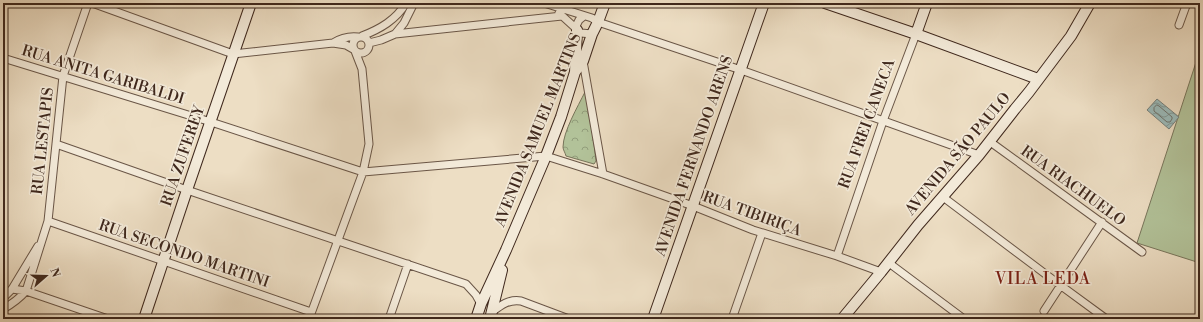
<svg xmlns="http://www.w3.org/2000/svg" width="1203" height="322" font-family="'Libre Bodoni',serif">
  <defs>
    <pattern id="park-crowns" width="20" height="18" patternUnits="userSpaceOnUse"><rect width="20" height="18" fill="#b2c299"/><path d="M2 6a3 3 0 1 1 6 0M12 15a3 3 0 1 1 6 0" fill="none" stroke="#929e7c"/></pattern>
    <pattern id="water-waves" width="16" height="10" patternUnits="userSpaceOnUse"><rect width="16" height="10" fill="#9bbbbb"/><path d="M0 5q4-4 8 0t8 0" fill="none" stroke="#809897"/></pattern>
  </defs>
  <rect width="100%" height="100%" fill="#eddec4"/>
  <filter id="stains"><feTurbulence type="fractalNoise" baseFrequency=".005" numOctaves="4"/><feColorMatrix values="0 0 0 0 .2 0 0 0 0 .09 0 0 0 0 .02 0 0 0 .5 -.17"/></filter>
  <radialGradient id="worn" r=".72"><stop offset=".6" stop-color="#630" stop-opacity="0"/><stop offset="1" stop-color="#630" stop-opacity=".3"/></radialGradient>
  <path fill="#b2c299" stroke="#78755b" d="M1200,50V263L1137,243Z"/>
  <path fill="url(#park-crowns)" stroke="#78755b" d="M585,92H588L596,161L594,164L566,156C565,152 563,150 563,147C563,132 578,106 585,92Z"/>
  <path fill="url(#water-waves)" stroke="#76807c" d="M1157,99L1179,117L1169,129L1147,110Z"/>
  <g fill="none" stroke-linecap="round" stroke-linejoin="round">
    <path stroke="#6d726c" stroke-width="1" d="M1157,105L1159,106L1172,117V119L1170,122H1167L1154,111V108Z"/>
    <g stroke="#6a5647" stroke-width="9">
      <path id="street" d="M92,3L233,54L333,43L346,45L353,49
        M544,3L592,18L598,22L741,70L979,155
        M559,13L581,33L592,34
        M1179,25L1187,3
        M575,28L579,20L584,16
        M395,34L404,23L414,3
        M362,36C380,29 396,20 406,3
        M353 45a8 8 0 1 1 16 0a8 8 0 1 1-16 0Z
        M333,43C341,38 349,36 358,37
        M369,43L381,40L395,34L562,16
        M3,58L211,122L363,172L546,156L603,174L693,206L753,230L837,256L881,272
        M583,61L603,174
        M989,141L1142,252
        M56,144L187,190L466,284L476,295L481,304
        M943,197L1060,285L1105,318
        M48,221L311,312
        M837,256L883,121L916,34
        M889,263L964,319
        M12,289L26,291L108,319
        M3,298L12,289L38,246
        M3,309C12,304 19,299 26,291L48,221L63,76L88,3
        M1044,311L1102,222
        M492,312C501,305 509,299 521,301L569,319
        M309,319L363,172L369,144L362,69L355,51
        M389,319L408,264
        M732,319L762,233"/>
    </g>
    <g stroke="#3f281d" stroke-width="12">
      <path id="secondary" d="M825,3L916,34L1038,79
        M916,34L927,3
        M575,72L577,30
        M144,319L187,190L251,3
        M476,319L481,304L506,250L546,156L561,117L575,72L583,61L592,34L598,22L605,3
        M490,319L502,270
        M653,319L764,3
        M842,319L881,272L918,225L979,155L1015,109L1029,92L1071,36L1090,3"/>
    </g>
    <use href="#street" stroke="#f3ead9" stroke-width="7"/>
    <use href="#secondary" stroke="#f3ead9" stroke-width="10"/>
  </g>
  <g text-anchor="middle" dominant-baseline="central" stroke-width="3.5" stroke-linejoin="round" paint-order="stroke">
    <g font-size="15" fill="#3f281d" stroke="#f3ead9">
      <text transform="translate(103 75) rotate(17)">RUA ANITA GARIBALDI</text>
      <text transform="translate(867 124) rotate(-70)">RUA FREI CANECA</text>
      <text transform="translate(538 130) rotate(-68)">AVENIDA SAMUEL MARTINS</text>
      <text transform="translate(43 141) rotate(-84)">RUA LESTAPIS</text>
      <text transform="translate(958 154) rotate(-50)">AVENIDA SÃO PAULO</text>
      <text transform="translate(183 156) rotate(-71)">RUA ZUFEREY</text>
      <text transform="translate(694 156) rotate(-71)">AVENIDA FERNANDO ARENS</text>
      <text transform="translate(1073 186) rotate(36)">RUA RIACHUELO</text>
      <text transform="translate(752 214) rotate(20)">RUA TIBIRIÇA</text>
      <text transform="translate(184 254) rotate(19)">RUA SECONDO MARTINI</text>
    </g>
    <g font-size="16" letter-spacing="1" fill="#7a1f14" stroke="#f3ead9">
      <text x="1043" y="279">VILA LEDA</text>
    </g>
  </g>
  <rect width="1203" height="322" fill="none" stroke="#eddec4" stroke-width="16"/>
  <rect x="4" y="4" width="1195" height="314" fill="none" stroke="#3f281d" stroke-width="2"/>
  <rect x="8" y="8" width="1187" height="306" fill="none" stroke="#3f281d"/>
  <g transform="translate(46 276) rotate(70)" stroke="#f3ead9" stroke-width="3" paint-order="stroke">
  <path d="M0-3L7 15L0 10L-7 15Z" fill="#3f281d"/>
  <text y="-6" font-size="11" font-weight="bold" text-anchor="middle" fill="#3f281d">N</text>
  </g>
  <rect width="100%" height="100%" filter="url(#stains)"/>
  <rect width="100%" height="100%" fill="url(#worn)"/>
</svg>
